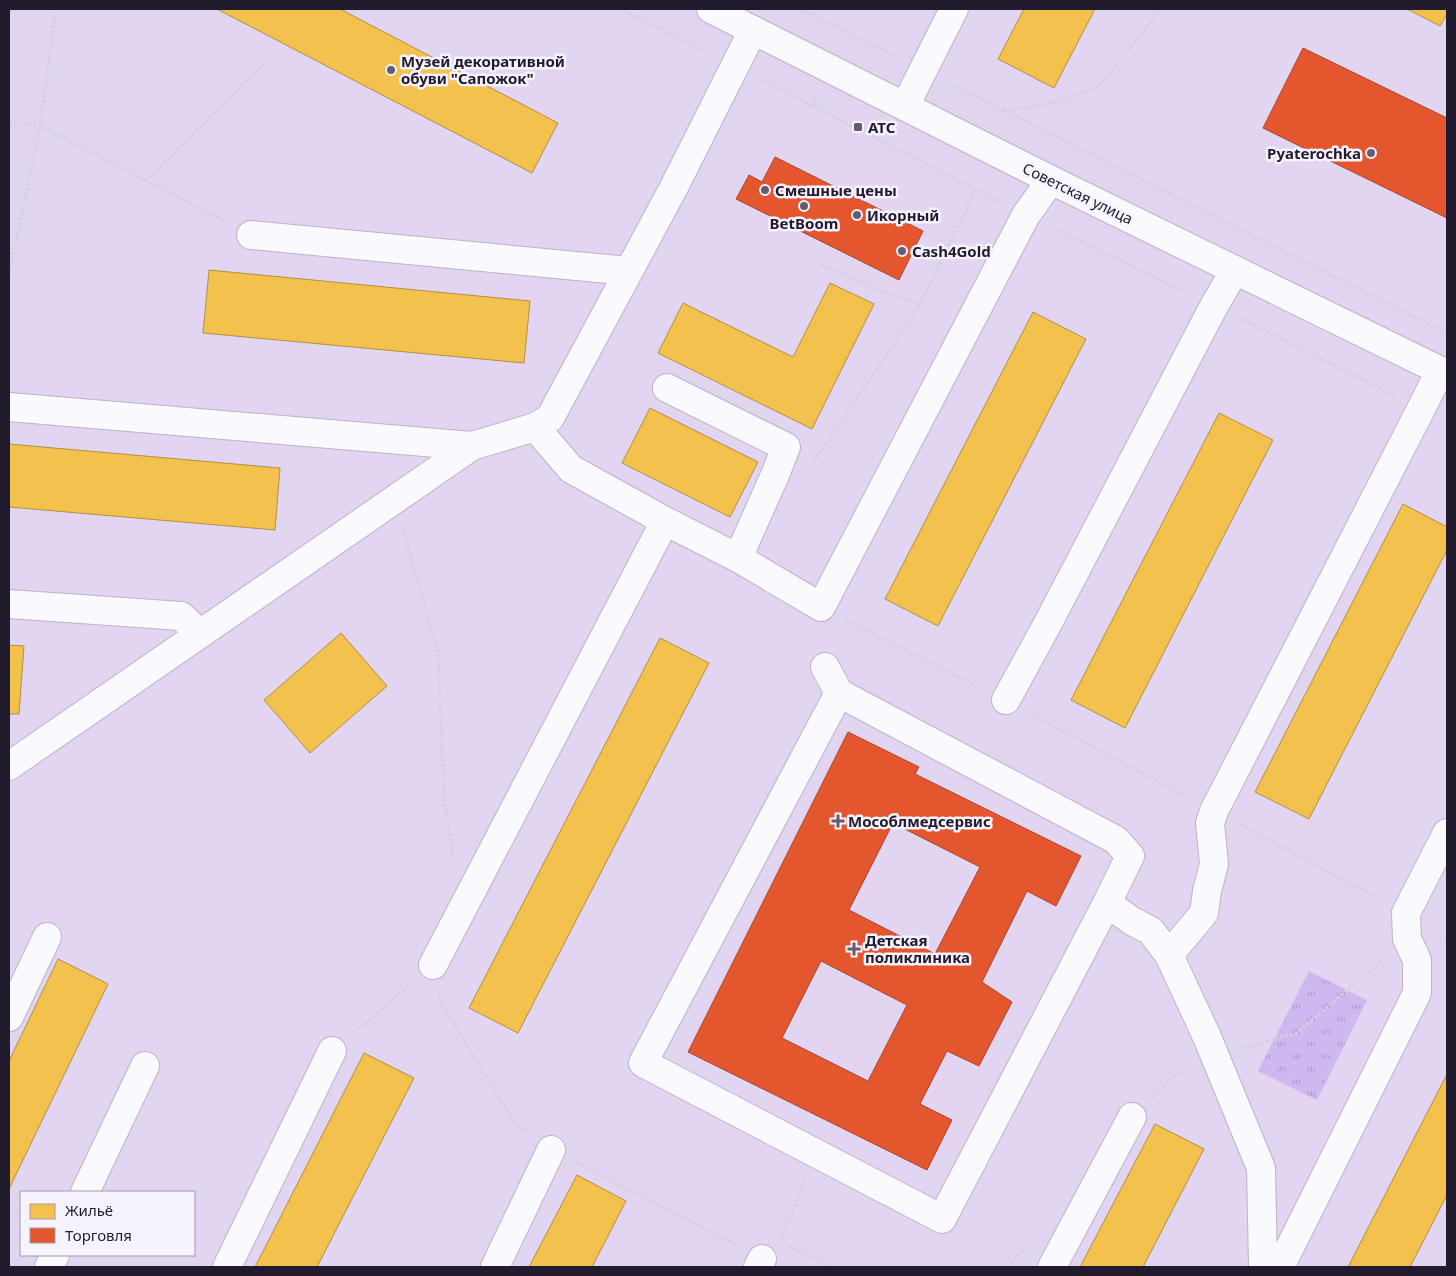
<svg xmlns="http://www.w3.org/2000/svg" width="1456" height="1276" font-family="'Noto Sans',sans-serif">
  <defs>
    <pattern id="park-tufts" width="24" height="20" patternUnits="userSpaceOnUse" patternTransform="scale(1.25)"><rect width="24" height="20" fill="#cfb8ef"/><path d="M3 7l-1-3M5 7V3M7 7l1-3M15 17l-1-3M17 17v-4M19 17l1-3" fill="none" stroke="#b19ecd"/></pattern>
  </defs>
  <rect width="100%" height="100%" fill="#e1d5f2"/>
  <path fill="url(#park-tufts)" d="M1309,971L1367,1000L1317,1100L1258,1071Z"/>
  <path fill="#f2c14e" stroke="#b48f44" d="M217,9H340L558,123L532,173Z
    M1024,9H1095L1054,88L998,59Z
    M1407,9H1447V14L1440,26Z
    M209,270L530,301L524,363L203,333Z
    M830,283L874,304L812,429L658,353L683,303L793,357Z
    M1033,312L1086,339L938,626L885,599Z
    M650,408L758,462L730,517L622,463Z
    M1219,413L1273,440L1125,728L1071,700Z
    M9,444L280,468L275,530L9,507Z
    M1403,504L1447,527V550L1309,819L1255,792Z
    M341,633L387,686L310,753L264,700Z
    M660,638L709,663L518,1033L469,1008Z
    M9,645L24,646L19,714H9Z
    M58,959L108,984L9,1189V1061Z
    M364,1053L414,1078L317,1267H255Z
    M1447,1074V1195L1410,1267H1348Z
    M1155,1124L1204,1149L1143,1267H1080Z
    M577,1175L626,1201L592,1267H529Z"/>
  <path fill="#e4572e" stroke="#aa452e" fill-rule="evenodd" d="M1303,48L1447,118V218L1263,128Z
    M775,157L923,231L899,280L736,199L749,175L762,182Z
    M848,732L919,767L915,774L1081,856L1056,906L1027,891L982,982L1012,1002L979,1066L947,1051L920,1104L952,1120L927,1170L688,1052ZM893,823L980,867L935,954L849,910ZM821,961L907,1005L868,1081L782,1038Z"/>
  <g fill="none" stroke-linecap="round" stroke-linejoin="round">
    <g stroke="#bcb3ca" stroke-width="30">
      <path id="minor" d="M905,106L954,9
        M251,235L629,271
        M667,388L786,447L775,475L738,558
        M9,407L472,446
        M535,427L571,469L665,521L738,558L821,607L1026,215L1051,180
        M9,604L181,616L200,634
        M825,667L839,693
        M1006,700L1047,625L1214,306L1235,270
        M9,766L472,446L535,427L550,418L674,187L753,30
        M1107,903L1130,856L1116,840L839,693L643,1063L942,1219L1107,903L1132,921L1151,931L1169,955
        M433,965L665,521
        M9,1017L47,937
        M85,1192L145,1066
        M49,1267L55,1255
        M227,1267L332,1051
        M495,1267L551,1150
        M758,1267L762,1259
        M1052,1267L1132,1117
        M1263,1267L1261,1168L1207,1037L1169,955L1204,913L1207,891L1214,864L1210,823L1214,811L1421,409L1440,371
        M1280,1267L1417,993V960L1407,939L1406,913L1447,833"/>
    </g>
    <g stroke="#bcb3ca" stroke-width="30">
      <path id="major" d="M711,9L1051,180L1447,374"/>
    </g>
    <path stroke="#d4d1d9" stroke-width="3" stroke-dasharray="2.5 2.5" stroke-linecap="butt" d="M620,9L709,53
      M800,9L897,57
      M761,79L1000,202
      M949,83L1447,333
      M813,105L817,95
      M1004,111L1058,102L1097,88L1162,9
      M9,122L40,126L226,222
      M146,181L269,58
      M1053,228L1187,293
      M821,265L867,285L920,305
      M9,274L40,126L56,9
      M1240,318L1395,396
      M814,462L920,305L976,190
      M403,529L438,653L444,795L453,859
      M846,620L981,688
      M1031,714L1189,798
      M1241,825L1381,900
      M1439,939H1447
      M439,993L441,1003L514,1122L527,1132
      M354,1033L412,983
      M1242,1048L1297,1033L1384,959
      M1152,1098L1176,1075L1188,1069
      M577,1163L736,1245
      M780,1238L790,1219L805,1179
      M789,1246L832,1267
      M1007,1267L1027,1246"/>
    <use href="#minor" stroke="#faf9fd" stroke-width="28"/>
    <use href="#major" stroke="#faf9fd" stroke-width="28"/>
  </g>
  <g fill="#655b72" stroke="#f7f3fe" stroke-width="2">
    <circle cx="391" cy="70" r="5"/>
    <rect x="853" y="122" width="10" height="10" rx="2.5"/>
    <circle cx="1371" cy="153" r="5"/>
    <circle cx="765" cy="190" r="5"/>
    <circle cx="804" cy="206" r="5"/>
    <circle cx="857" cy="215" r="5"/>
    <circle cx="902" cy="251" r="5"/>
    <path d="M835.5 813.5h5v5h5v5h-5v5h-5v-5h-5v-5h5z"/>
    <path d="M851.5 941.5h5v5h5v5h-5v5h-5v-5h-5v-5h5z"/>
  </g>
  <g text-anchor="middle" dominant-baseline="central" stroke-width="5" stroke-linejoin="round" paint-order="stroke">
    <g font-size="15" font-weight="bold" fill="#221a2d" stroke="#f7f3fe" text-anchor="start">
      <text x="401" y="61">Музей декоративной<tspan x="401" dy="17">обуви "Сапожок"</tspan></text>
      <text x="868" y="127">АТС</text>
      <text x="1361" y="153" text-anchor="end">Pyaterochka</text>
      <text x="775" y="190">Смешные цены</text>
      <text x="867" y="215">Икорный</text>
      <text x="804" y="223" text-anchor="middle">BetBoom</text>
      <text x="912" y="251">Cash4Gold</text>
      <text x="848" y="821">Мособлмедсервис</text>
      <text x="865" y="940">Детская<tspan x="865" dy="17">поликлиника</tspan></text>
    </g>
    <g font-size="15" fill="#221a2d" stroke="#f7f3fe">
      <text transform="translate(1078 193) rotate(26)">Советская улица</text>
    </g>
  </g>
  <rect width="1456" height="1276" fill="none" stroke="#221a2d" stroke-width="20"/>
  <rect x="20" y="1191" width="175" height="65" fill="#f7f3fe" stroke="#a29caa"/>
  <rect x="30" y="1204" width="25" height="15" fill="#f2c14e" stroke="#a29caa"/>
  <text x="65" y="1216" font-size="15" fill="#221a2d">Жильё</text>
  <rect x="30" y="1228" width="25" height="15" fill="#e4572e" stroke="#a29caa"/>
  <text x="65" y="1241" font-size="15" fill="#221a2d">Торговля</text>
</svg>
